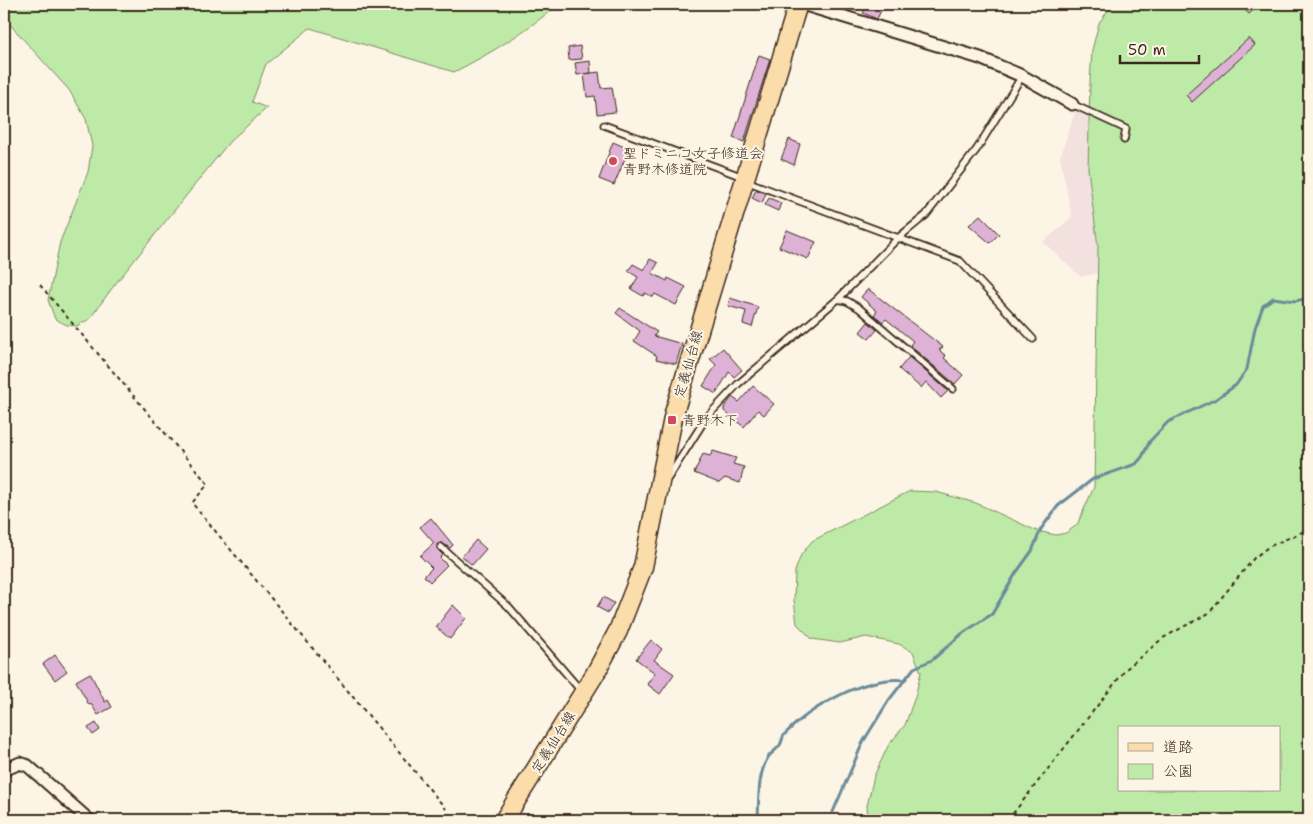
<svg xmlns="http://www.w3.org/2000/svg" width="1313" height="824" font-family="'Shantell Sans','Klee One',sans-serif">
  <rect width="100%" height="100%" fill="#fcf5e5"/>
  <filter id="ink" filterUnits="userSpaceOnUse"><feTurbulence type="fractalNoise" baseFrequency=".02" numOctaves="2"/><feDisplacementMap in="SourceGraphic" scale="10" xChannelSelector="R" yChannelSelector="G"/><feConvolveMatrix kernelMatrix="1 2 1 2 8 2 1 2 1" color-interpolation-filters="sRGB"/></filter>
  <g filter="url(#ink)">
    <path fill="#f3e1e0" d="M1078,102L1144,135L1130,267L1081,277L1043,242L1072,217L1060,157Z"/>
    <path fill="#beeaa7" stroke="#7c8a62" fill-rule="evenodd" d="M4,4H559C526,31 492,53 454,72L310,28L266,64L252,102L267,108L230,141L113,287L89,320L76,326L67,325L55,319L48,300L60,242L88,172L92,146L86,119L69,90L4,18Z
      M1113,4H1296L1309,9V820H868L867,806L874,776L888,746L905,725L915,697L921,672L913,652L899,644L866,637L840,643L812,639L797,624L794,600L795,571L801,555L812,541L910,491L936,492L976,503L1037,531L1056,535L1066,533L1077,525L1094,487L1098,247L1088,169L1090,82L1092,50L1099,23ZM1119,728H1279V790H1119Z"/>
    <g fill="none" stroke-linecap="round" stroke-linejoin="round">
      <path stroke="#6b8b9a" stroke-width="3" d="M833,812L863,742L889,700L914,668L932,660L963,633L992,614L1016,573L1032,551L1041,529L1058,506L1093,479L1136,464L1142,457L1150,441L1168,422L1216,399L1236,385L1247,369L1255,328L1263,306L1273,298L1295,301L1309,298
        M758,820C759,800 757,774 769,756C772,752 777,750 780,745C782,742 782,738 784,735C810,707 865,676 904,680"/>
    </g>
    <path fill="#deb2d6" stroke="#3b2a1e" d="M868,4H884L877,19L863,13Z
      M1239,4H1260L1249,14Z
      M1249,38L1255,45L1192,102L1186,95Z
      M580,46L582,59L569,60L568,48Z
      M759,55L770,59L744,142L733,138Z
      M590,61L591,73L577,75L575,63Z
      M599,72L601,88L612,87L616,112L597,114L595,96L587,97L584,74Z
      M789,139L800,144L794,165L781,159Z
      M613,142L629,149L614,185L599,179Z
      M756,190L766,193L762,203L752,198Z
      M769,198L781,203L778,211L765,205Z
      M980,215L999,234L990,243L969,225Z
      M787,230L816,242L808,259L779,247Z
      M650,259L658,263L652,273L667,281L668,278L686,287L676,305L655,294L653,297L645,293L643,296L631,289L638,277L628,271L633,264L644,270Z
      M868,289L943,347L939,350L946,356L944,358L963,375L955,384L915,350L910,345L913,341L886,319L883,322L874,315L877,311L861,297Z
      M730,298L758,307L752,327L743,324L746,311L728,306Z
      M620,308L657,332L654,336L682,344L676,364L656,359L657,356L634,341L640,331L616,313Z
      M868,322L877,330L869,339L860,332Z
      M723,348L742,370L734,377L729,372L716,394L703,386L716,365L710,359Z
      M909,357L948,391L941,398L926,382L921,388L899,369Z
      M753,386L774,404L764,415L758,410L744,427L724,411V408L732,397L739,402Z
      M713,451L736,458L733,464L744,467L740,483L725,478L719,483L694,473L703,454L710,456Z
      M431,518L453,545L450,548L442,543L437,544V549L443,555L440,558L447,565L430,582L424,576L432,568L420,556L434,543L420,527Z
      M476,540L486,549L472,565L462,556Z
      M603,597L614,603L608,613L597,607Z
      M453,605L466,618L450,639L436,627Z
      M651,640L662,649L654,660L674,674L660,694L647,684L655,673L636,659Z
      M55,655L67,671L55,680L43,664Z
      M90,673L105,702L108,700L112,707L98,715L91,704L89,705L76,681Z
      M96,723L100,730L93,735L88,728Z"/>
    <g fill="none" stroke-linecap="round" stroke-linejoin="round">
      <g stroke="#3b2a1e" stroke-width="9">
        <path id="service" d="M1072,104L1126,129L1124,140
          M604,125L743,177
          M746,181L960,261L1033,339
          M838,299L898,238L926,215L977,149L1022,76
          M668,478L706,418L738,384L838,299L847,301L859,308L953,389
          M441,547L509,607L582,692"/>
      </g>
      <g stroke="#3b2a1e" stroke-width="15">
        <path id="minor" d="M802,4L980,58L1022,76L1072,104
          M4,770L20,763L28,766L89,820"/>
      </g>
      <g stroke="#3b2a1e" stroke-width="21">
        <path id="primary" d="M504,820L595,674L618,631L643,567L674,413L798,4"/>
      </g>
      <path stroke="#3b2a1e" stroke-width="2" stroke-dasharray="4 4" stroke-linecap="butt" d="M40,285L208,484L192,503L446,809
        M1008,820L1126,669L1163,638L1209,613L1254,558L1268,547L1309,529"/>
      <use href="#service" stroke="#fcf5e5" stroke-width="5.5"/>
      <use href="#minor" stroke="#fcf5e5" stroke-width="11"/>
      <use href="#primary" stroke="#fbddab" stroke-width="18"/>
    </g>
  </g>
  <g fill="#d1495b" stroke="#fcf5e5" stroke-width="2">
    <circle cx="613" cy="161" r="5"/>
    <rect x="667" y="415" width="10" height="10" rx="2.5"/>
  </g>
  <g text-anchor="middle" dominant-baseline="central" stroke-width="4" stroke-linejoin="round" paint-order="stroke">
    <g font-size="14" fill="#3b2a1e" stroke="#fcf5e5" text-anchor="start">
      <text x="623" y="153">聖ドミニコ女子修道会<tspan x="623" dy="16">青野木修道院</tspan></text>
      <text x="682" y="420">青野木下</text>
    </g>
    <g font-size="14" fill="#3b2a1e" stroke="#fcf5e5">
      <text transform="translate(688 364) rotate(-74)">定義仙台線</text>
      <text transform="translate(553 742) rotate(-58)">定義仙台線</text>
    </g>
  </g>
  <rect width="1313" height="824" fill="none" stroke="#fcf5e5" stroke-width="20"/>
  <rect x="10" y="10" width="1293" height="804" fill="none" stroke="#3b2a1e" stroke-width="2" filter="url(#ink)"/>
  <rect x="1118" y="726" width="162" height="65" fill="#fcf5e5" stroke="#afa495"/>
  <rect x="1128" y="743" width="25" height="8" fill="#fbddab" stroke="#afa495"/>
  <text x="1163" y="752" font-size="15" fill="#3b2a1e">道路</text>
  <rect x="1128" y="764" width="25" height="15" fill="#beeaa7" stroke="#afa495"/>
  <text x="1163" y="776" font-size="15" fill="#3b2a1e">公園</text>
  <path d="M1120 55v8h79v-8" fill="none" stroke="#3b2a1e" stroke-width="2.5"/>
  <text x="1128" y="55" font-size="15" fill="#3b2a1e" stroke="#fcf5e5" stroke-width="4" paint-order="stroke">50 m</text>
</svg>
